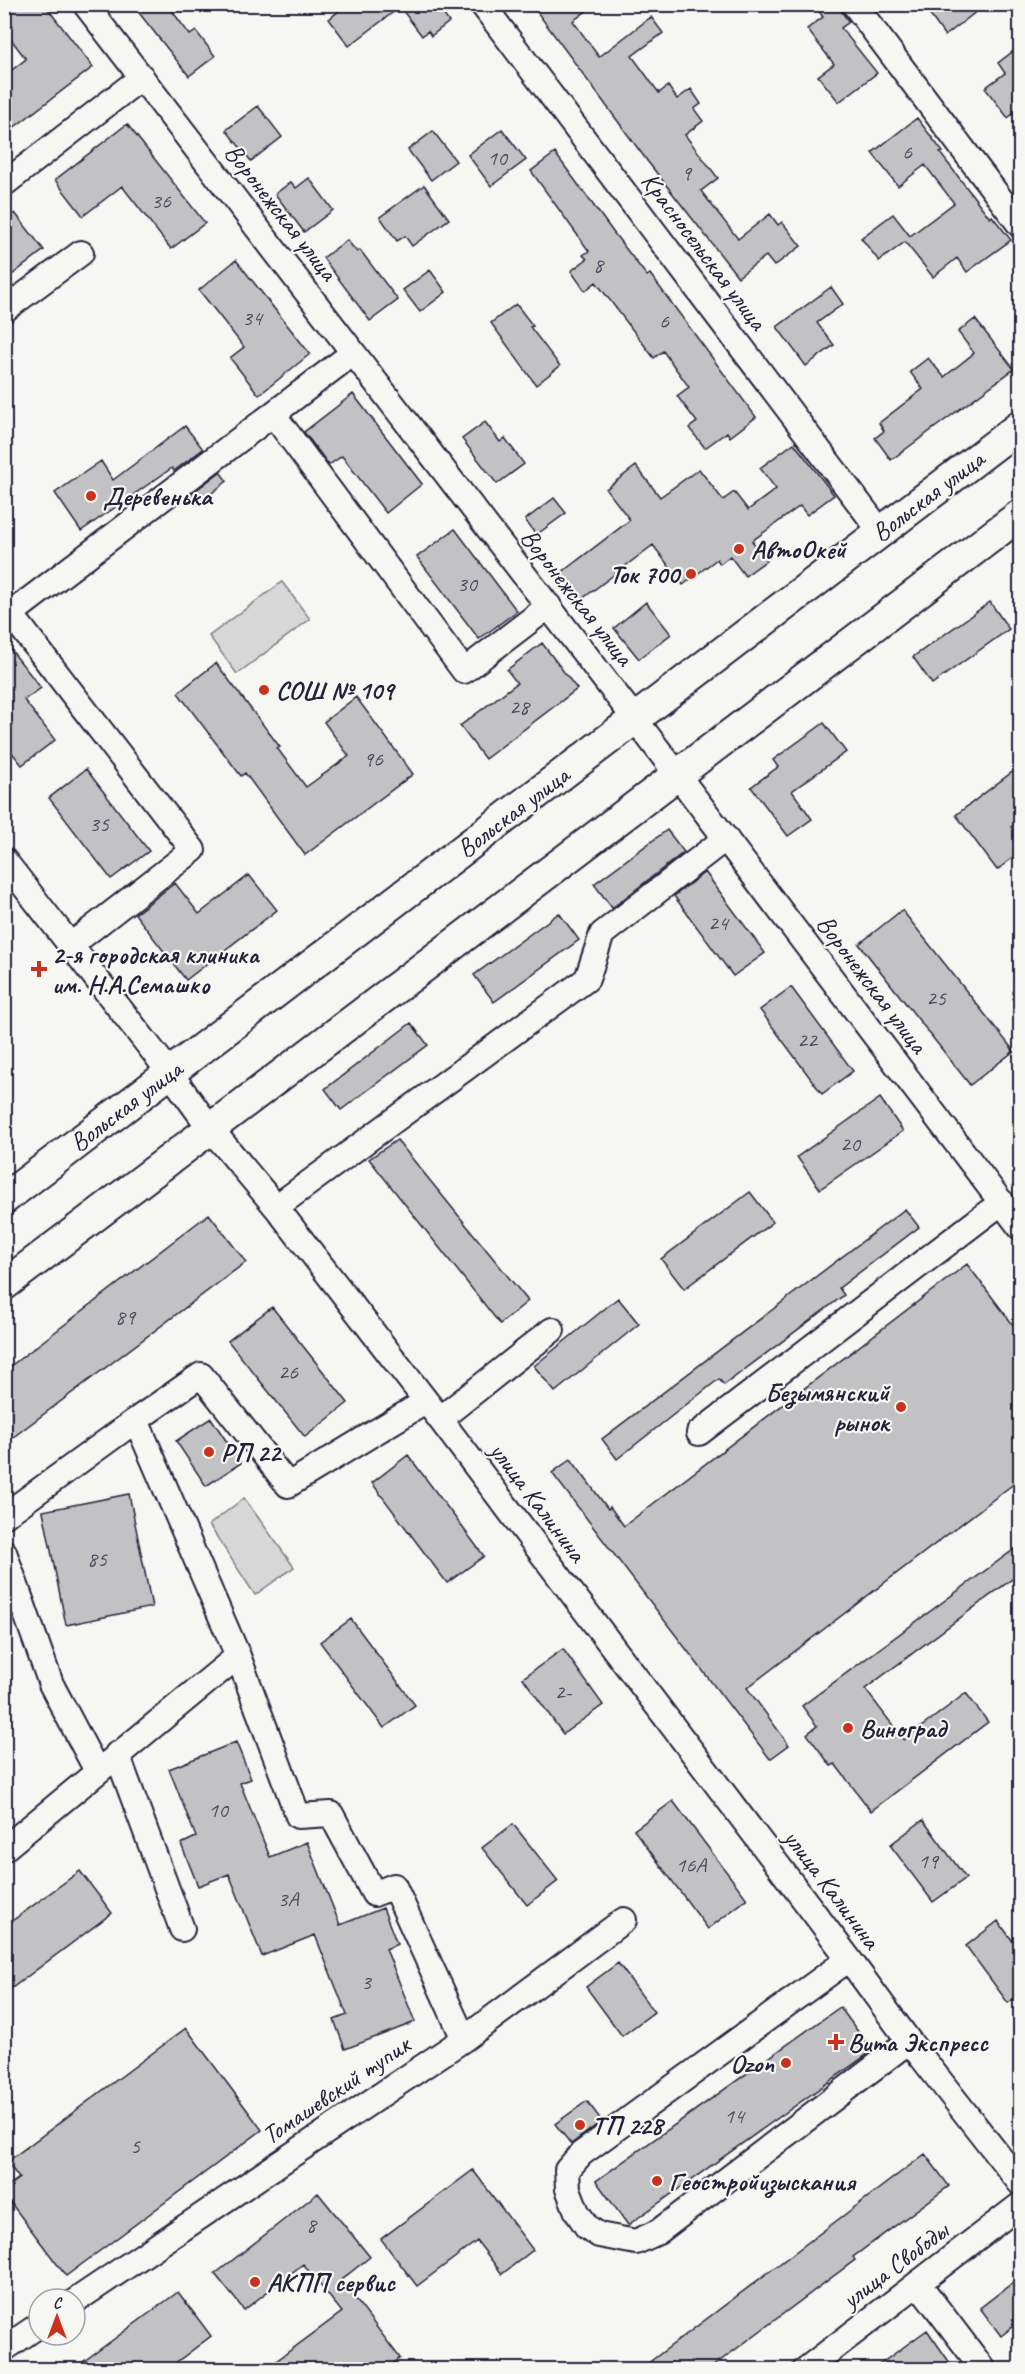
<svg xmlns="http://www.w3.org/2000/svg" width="1025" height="2374" font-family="Caveat,sans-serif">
  <rect width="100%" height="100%" fill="#f6f6f2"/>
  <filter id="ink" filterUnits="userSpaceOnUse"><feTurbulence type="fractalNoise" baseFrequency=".0167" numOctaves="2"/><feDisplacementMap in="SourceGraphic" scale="12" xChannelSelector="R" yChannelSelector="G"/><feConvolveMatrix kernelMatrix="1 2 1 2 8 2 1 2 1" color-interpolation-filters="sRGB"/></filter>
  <g filter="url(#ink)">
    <path fill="#d7d7d7" stroke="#7c7c89" stroke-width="1.5" d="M282,582L310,619L237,674L209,636Z
      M244,1498L294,1567L255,1595L209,1525Z"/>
    <path fill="#c2c2c4" stroke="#22223b" stroke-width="1.5" d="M4,4H44L93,67L4,135V76L26,59L4,30Z
      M132,4H167L190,35L196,31L215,56L189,76Z
      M348,4H436L449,22L431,36L428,31L422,36L400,7L349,46L329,19Z
      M547,4H596L573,21L599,57L651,17L663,33L632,56L659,93L668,86L677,99L691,89L701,104L694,109L703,121L685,135L718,178L701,191L738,239L770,214L778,225L782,222L801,246L774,266L766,256L738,277L648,162L537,12Z
      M814,4H836L849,22L841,28L877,73L839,102L818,76L834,64L807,29L823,17Z
      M922,4H986L945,36Z
      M1020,46V108L1008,118L985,88L1005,73L998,63Z
      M258,106L282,137L251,161L226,130Z
      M917,118L943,152L940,153L990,218L992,216L1011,240L967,272L957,258L933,277L905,242L879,261L861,238L893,214L910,236L954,203L925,165L898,186L872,153Z
      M127,124L205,223L171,249L122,186L83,216L55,180Z
      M502,129L526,160L491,186L468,155Z
      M433,131L456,161L431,180L408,150Z
      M555,153L613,232L647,276L650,274L756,417L730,437L727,432L705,448L689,428L697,422L677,396L689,387L663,351L654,358L596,282L585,291L571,271L587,259L583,255L589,251L531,171Z
      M309,178L333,210L304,232L275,194L291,182L296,188Z
      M424,185L449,219L412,246L405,236L397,241L380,217Z
      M15,213L44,250L4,281V221Z
      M347,240L357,252L360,250L398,300L370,321L323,258Z
      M236,260L310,354L259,395L230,358L244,347L199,290Z
      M430,270L446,292L420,312L403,290Z
      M831,287L843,304L817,323L834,345L806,366L777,327Z
      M516,304L533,326L530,327L560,366L536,385L491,323Z
      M975,319L1014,369L891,460L875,438L884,431L879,423L923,389L910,372L928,358L944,377L974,353L958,332Z
      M353,394L422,484L386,513L342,456L329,465L304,432Z
      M485,422L500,442L505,438L524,464L497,484L462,439Z
      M185,426L203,449L174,471L172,468L81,531L55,493L101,461L113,480Z
      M794,443L834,495L807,515L800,506L752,541L767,560L745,576L730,556L720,564L717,559L683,585L653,545L582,599L561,573L630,520L606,489L636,466L660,497L699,469L723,500L734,492L748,510L776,489L760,468Z
      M220,472L227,481L198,504L191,494Z
      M554,498L566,513L536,535L525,520Z
      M455,529L517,611L479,639L417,557Z
      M646,602L671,634L639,659L614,628Z
      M990,602L1009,629L932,684L913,657Z
      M4,641L41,688L24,700L55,740L22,765L4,743Z
      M542,643L577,689L485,759L460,726L517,683L507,670Z
      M216,663L280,747L277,748L306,787L349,756L324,722L356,697L413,774L305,855L245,773L241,776L178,693Z
      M824,723L846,752L792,791L812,819L788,836L751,787L778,767L773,760Z
      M1020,766V820L1011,827L1020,840V852L997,870L956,815Z
      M86,769L149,851L111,879L49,798Z
      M667,830L684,852L612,908L594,884Z
      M705,872L765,953L733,976L674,896Z
      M249,875L277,910L186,980L135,914L175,883L199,914Z
      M902,910L1014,1051L970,1085L859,944Z
      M559,913L579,940L494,1002L474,975Z
      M791,987L853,1071L822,1094L760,1010Z
      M411,1023L428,1045L341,1110L325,1089Z
      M880,1098L903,1131L820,1189L797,1157Z
      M397,1140L528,1301L500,1324L369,1159Z
      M750,1192L773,1222L684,1289L661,1259Z
      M905,1209L919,1227L839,1288L844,1295L724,1385L719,1379L617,1459L602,1439Z
      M209,1214L246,1262L4,1444V1371Z
      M967,1264L1020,1334V1479L747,1688L789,1745L770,1759L552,1473L571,1459L608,1509L610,1507L624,1526Z
      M618,1298L639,1324L555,1392L534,1366Z
      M272,1307L348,1403L305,1437L228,1341Z
      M211,1418L241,1463L206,1486L176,1441Z
      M408,1455L484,1556L447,1583L372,1483Z
      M129,1494L152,1607L66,1625L43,1511Z
      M1020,1545V1573L865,1689L904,1740L966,1693L988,1722L871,1811L835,1764L831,1766L807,1734L817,1726L802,1706Z
      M351,1619L415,1705L384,1728L320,1642Z
      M563,1649L603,1705L563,1734L523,1678Z
      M236,1742L251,1779L240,1783L270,1857L307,1842L340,1925L383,1908L397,1944L386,1949L415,2022L345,2049L334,2020L347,2015L315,1935L262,1956L229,1874L198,1886L181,1844L196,1837L169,1769Z
      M673,1801L747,1899L708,1929L634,1830Z
      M923,1820L966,1878L933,1902L890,1845Z
      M513,1824L558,1881L527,1905L482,1848Z
      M80,1871L112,1913L4,1994V1927Z
      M998,1921L1020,1951V1994L1008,2003L966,1946Z
      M618,1963L654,2012L622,2036L586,1987Z
      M840,2007L872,2051L628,2225L596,2181Z
      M186,2028L262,2130L66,2276L4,2194V2189L19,2178L7,2162Z
      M587,2101L602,2121L571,2144L555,2124Z
      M925,2154L949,2186L853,2257L855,2260L708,2370H639Z
      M473,2170L533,2250L502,2274L477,2241L417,2286L381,2239Z
      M318,2193L370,2257L341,2280L400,2358L385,2370H264L342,2312L303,2264L244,2310L215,2274Z
      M1020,2277V2321L1001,2336L980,2308Z
      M178,2292L211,2336L166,2370H72Z
      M927,2330L955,2370H872Z"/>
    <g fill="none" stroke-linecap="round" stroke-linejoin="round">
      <g stroke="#22223b" stroke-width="28">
        <path id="minor" d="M85,4L635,719L1020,1227
          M482,4L881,532
          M854,4L1020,225
          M4,184L142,77
          M4,310L81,253
          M273,414L464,671L549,606
          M4,605L193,850L71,945
          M4,619L353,353
          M4,860L170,1073L210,1128L276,1207L440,1419L849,1959L909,2041L1020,2183
          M276,1207L587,979L602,934L726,838
          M440,1419L552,1330
          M699,1433L1002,1202
          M4,1516L136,1420
          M4,1552L51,1684L97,1771
          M238,1656L298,1816L331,1814L374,1894L394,1886L464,2039
          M117,1754L182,1929
          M4,1849L238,1656L136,1420L201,1375L288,1485L425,1402
          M849,1959L581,2154L567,2170L568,2189L577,2212L587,2227L599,2235L636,2242L658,2232L909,2041
          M918,2283L984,2370
          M75,2301L464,2039L624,1920
          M4,2349L39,2325
          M805,2370L1020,2205"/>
      </g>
      <g stroke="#22223b" stroke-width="34">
        <path id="major" d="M4,1199L1020,426
          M4,1285L1020,515"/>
      </g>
      <use href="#minor" stroke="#f6f6f2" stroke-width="24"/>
      <use href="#major" stroke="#f6f6f2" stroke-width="30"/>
    </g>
  </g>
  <g fill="#c8321e" stroke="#f6f6f2" stroke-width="2">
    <circle cx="91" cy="496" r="6"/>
    <circle cx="739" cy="549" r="6"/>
    <circle cx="691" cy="574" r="6"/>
    <circle cx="264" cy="690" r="6"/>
    <path d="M36 960h6v6h6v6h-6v6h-6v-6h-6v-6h6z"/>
    <circle cx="901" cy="1407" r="6"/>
    <circle cx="209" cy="1452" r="6"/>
    <circle cx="848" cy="1728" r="6"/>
    <path d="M833 2033h6v6h6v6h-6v6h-6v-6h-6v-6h6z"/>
    <circle cx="786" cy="2063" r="6"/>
    <circle cx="580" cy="2125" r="6"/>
    <circle cx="657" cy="2181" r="6"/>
    <circle cx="255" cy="2282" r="6"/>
  </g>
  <g text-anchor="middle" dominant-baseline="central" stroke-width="4.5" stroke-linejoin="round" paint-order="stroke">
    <g font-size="22" fill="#4a4a5d">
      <text x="907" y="152">6</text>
      <text x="497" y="158">10</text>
      <text x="686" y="173">9</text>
      <text x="161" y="201">36</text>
      <text x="598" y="265">8</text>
      <text x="252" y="318">34</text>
      <text x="664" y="321">6</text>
      <text x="467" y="584">30</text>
      <text x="519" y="707">28</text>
      <text x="373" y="759">96</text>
      <text x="99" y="824">35</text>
      <text x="718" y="923">24</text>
      <text x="936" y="998">25</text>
      <text x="807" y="1040">22</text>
      <text x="850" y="1144">20</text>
      <text x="125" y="1317">89</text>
      <text x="288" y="1372">26</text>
      <text x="97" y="1559">85</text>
      <text x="563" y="1692">2-</text>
      <text x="218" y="1810">10</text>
      <text x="928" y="1861">19</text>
      <text x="691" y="1865">16А</text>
      <text x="288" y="1899">3А</text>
      <text x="366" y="1982">3</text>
      <text x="734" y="2116">14</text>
      <text x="135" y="2146">5</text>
      <text x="311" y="2225">8</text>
    </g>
    <g font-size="26" fill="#22223b" stroke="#f6f6f2">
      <text transform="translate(281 212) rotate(52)">Воронежская улица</text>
      <text transform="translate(704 251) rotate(53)">Красносельская улица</text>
      <text transform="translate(928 496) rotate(-37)">Вольская улица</text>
      <text transform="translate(577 597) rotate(52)">Воронежская улица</text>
      <text transform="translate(513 812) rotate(-37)">Вольская улица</text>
      <text transform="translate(872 984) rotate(53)">Воронежская улица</text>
      <text transform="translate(126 1106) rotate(-37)">Вольская улица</text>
      <text transform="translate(538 1502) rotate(53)">улица Калинина</text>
      <text transform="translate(832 1889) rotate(53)">улица Калинина</text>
      <text transform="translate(336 2090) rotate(-34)">Томашевский тупик</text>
      <text transform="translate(895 2265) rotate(-37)">улица Свободы</text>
    </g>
    <g font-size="26" font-weight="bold" fill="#22223b" stroke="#f6f6f2" text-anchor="start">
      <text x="103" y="496">Деревенька</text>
      <text x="751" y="549">АвтоОкей</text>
      <text x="679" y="574" text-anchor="end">Ток 700</text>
      <text x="276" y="690">СОШ № 109</text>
      <text x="52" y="954">2-я городская клиника<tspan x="52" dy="30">им. Н.А.Семашко</tspan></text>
      <text x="889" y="1392" text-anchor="end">Безымянский<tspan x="889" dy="30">рынок</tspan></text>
      <text x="221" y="1452">РП 22</text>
      <text x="860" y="1728">Виноград</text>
      <text x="848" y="2042">Вита Экспресс</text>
      <text x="774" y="2063" text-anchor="end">Ozon</text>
      <text x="592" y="2125">ТП 228</text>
      <text x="669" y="2181">Геостройизыскания</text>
      <text x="267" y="2282">АКПП сервис</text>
    </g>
  </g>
  <rect width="1025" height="2374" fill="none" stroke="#f6f6f2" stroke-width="24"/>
  <rect x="12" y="12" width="1001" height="2350" fill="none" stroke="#22223b" stroke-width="2" filter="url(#ink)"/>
  <g transform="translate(57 2317)"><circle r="28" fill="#f6f6f2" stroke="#a1a1a9" stroke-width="1.5"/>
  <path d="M0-4.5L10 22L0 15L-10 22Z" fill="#c8321e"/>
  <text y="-9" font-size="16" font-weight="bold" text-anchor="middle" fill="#22223b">С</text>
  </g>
</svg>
